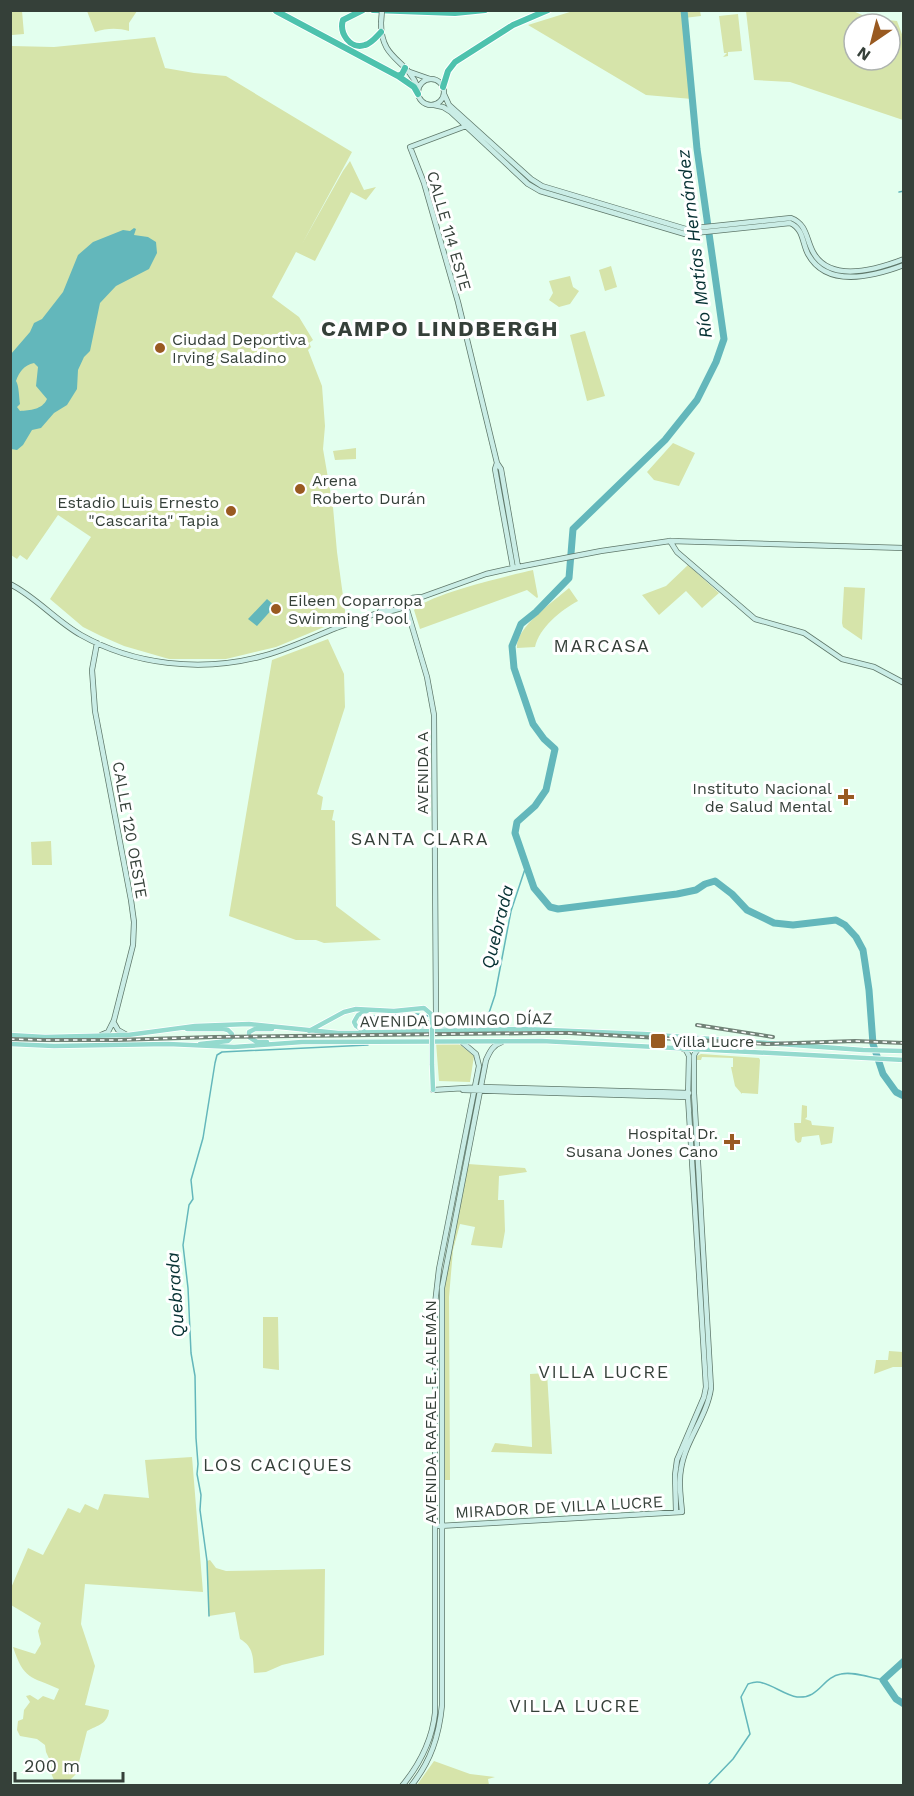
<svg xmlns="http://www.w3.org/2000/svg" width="914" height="1796" font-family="'Work Sans',sans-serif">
  <rect width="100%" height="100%" fill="#e3ffee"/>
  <path fill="#d6e4aa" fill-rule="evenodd" d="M10,11H22L24,34L12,35Z
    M87,11H137L129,23V31C118,28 107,28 95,32Z
    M573,11H700L701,16L684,18L692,99L646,95L528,25Z
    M746,11H853L869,18L897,21L903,37V120L790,82L754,80ZM854,24H890V60H854Z
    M738,14L742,51L728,52V56L723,57L727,53H724L719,16Z
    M155,37L165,68L194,73L226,76L352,152L302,244L343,171L350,161L364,190L376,187L366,200L351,192L315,261L296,252L272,297L299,317L313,340L309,343L311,347L308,350L322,386L325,426L323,449L333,507L337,552L346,618L276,647L226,659H169L124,646L101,636L83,627L50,599L91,537L58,515L27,560L20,555L17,559L11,555V46L54,47Z
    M611,266L617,287L605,291L599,270Z
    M570,276L573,287L579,291L570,304L559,307L549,300L553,293L549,281Z
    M585,331L605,396L587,401L570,335Z
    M673,443L695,453L679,486L654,480L647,472Z
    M356,448V459L335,460L333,451Z
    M688,565L719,593L702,608L686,591L659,615L642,595L666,586Z
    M533,570L538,597L537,598L527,590L420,629L414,610C426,595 511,575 533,570Z
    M844,587L865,588L862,640L843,627L842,623Z
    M569,588L578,601C561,610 539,628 535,647L517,648C515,628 554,601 569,588Z
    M328,639L344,674L345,707L317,794L323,797L321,810H334L332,820L335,821L336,906L381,940L324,943L316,940H296L229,916L272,660Z
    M51,841L52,865H32L31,842Z
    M436,1042L459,1044L474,1056L470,1082L439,1081Z
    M701,1054L759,1058L760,1060L758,1094L742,1093V1094L735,1086L731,1067H733V1058L702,1057L701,1060H696L697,1056Z
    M802,1105L807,1106V1117L805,1119L811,1121L812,1125L834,1127L832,1143L821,1145L819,1135L802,1137L801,1142L798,1143L795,1140L794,1123H801Z
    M468,1164L525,1168L527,1172L499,1176L498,1200H504L505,1231L502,1248L471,1245L475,1227L460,1224L453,1250L449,1297L450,1480H445L444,1286Z
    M263,1317H278L279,1370L263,1368Z
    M889,1351L903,1352V1367H893L874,1374L876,1360H888Z
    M547,1373L552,1454L491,1452L495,1443L532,1447L530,1374Z
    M192,1457L203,1592L85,1584L81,1624L95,1666L85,1705L109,1710C108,1724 98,1725 87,1731L76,1774L69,1781L54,1780L50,1771L52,1765L46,1752L45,1745L37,1739L20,1736L17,1730L18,1721L23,1719L24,1710L30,1702L26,1696L30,1695L38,1700L43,1696L54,1700L59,1689C30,1676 24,1680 13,1647L35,1654L41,1644L38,1631L41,1623L11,1605V1588L28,1548L43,1555L68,1508L80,1513L85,1504L98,1510L104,1494L149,1498L145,1460Z
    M210,1560L216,1568L226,1571L325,1569L324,1655L282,1665L266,1672L254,1673C253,1658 254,1647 240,1639L235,1612L209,1616L207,1561Z
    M434,1761L470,1774L495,1777L488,1779L489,1785H417Z"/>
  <path fill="#63b7bb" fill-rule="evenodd" d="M134,228L136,229L134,235L148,237L156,242L157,253L149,269L116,286L100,303L90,351L84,357L78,370L77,389L67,405L54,413L41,428L32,430L23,445L17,450L11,449V354L30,332L34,323L42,319L63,292L78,255L93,242L123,230L130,231ZM34,363L38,367L36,386L47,399C42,410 30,410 20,411L17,407L20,404C19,398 19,385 16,381C19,372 24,365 34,363Z
    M267,599L275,606L257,626L248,619Z"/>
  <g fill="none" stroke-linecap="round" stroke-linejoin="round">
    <path stroke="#63b7bb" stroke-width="1.5" d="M899,192L904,191
      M442,1020L446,1022L452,1016L485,1019L488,1016L495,995L511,911L526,866
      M370,1026L368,1022L372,1016C390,1016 411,1011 428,1016
      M209,1616L207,1561L200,1510L201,1495L197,1474L198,1464L196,1438L195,1376L191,1353L188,1288L183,1245L189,1205L193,1199L191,1180L203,1138L215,1063L217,1055L222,1052L368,1045
      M707,1786L733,1759L750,1734L741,1697L748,1684C751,1683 754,1682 757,1682C769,1682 784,1695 797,1697C820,1699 822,1677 841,1674C854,1671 870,1678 883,1680"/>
    <path stroke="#63b7bb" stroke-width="7" d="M684,10L697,149L724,339L716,362L697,400L665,440L573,529L569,578L536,612L521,624L512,646L514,668L533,724L544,739L555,749L546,790L535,806L517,822L515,833L534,888L550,907L558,909L677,894L696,890L705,884L715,881L732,894L747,910L774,923L793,925L836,920L845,925L856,937L863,950L865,963L869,990L873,1044L883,1074L896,1092L904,1096
      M904,1661L883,1680L896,1699L904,1704"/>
    <g stroke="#5f786a" stroke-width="6">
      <path id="secondary" d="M381,23C381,61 407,58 418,88
        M410,72L430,79
        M418 92a13 13 0 1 1 26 0a13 13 0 1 1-26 0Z
        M444,94L449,105L531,179L542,186L686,229L791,218C807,224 806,239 813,252C830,284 878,269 904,259
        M434,105L443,107L451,112L528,184L540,191L685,234L790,223C804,229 802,243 808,254C827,289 875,276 904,265
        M466,126L410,147L424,183L458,302L497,463
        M670,541L677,552L755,619L804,633L842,659L874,667L904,683
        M513,568L495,469L497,463L501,469L518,567
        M10,584C36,597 56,621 81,635C134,665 200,672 259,657C285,651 311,638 336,628C349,624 367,615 380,613C393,611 411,607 422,597L486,574L513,568L601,551L670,541L904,548
        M406,606L427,677L434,715L436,1016L442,1025L451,1030
        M379,613L381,610C393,605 408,596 422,597
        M97,643L92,670L95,711L131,900L134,922L133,945L114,1020L108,1032L101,1035
        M114,1023L118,1030L127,1035
        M414,1030L434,1021
        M433,1090L481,1087L689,1093
        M463,1090L688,1097
        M676,1512L675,1475L677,1460L704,1397L706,1387L688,1097L689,1056L686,1050L683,1049
        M439,1526L682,1512C681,1498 678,1483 681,1469C685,1441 707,1417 711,1388L694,1093V1055L697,1050L700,1049
        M402,1786C420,1764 432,1741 435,1713V1304L439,1269L479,1066L476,1054L463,1043
        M411,1786C431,1761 439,1736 442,1705V1288L486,1060C490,1051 493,1045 502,1042"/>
    </g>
    <g stroke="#fff" stroke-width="6">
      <path id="primary" d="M187,1029H224L228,1030L232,1034V1037L228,1041L200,1044
        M309,1031L344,1012L356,1009L394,1011L424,1008L431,1014L432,1019
        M365,1032L356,1026L354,1022L358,1015L367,1011
        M10,1035L45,1037L128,1035L195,1026L249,1024L338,1033L525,1029L644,1034L863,1050L904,1051
        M267,1042H257L249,1037V1032L255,1029H272
        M10,1044L54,1046L168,1044L234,1047L302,1042L542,1041L904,1060
        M432,1064L433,1090"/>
    </g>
    <g stroke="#fff" stroke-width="8">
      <path id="highway" d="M363,10L343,20C339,33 350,50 365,45C372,43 376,37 381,32
        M373,10L455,13L485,10
        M276,11L398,76L414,87L418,94
        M398,76L402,74L405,68
        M443,87L448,71L455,62L513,25L548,10"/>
    </g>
    <use href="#secondary" stroke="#caede6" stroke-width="4.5"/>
    <use href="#primary" stroke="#94dace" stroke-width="4.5"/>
    <use href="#highway" stroke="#4dc2ad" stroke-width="6"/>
    <g stroke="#718277" stroke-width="4">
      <path id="rail" d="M697,1025L773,1037
        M10,1039L44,1040H116L214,1037L539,1033H569L767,1044L855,1041L904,1043"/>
    </g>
    <use href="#rail" stroke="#fff" stroke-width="1.5" stroke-dasharray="4.5" stroke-linecap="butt"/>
    <g stroke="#5f786a" stroke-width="6" stroke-linecap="butt">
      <path id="secondary-bridge" d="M381,23L382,10"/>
    </g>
    <g stroke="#fff" stroke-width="6" stroke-linecap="butt">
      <path id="primary-bridge" d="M432,1019V1064"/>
    </g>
    <use href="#secondary-bridge" stroke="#caede6" stroke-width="4.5"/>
    <use href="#primary-bridge" stroke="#94dace" stroke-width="4.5"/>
  </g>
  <g fill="#995a21" stroke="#fff" stroke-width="2">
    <circle cx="160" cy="348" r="6"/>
    <circle cx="300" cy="489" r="6"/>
    <circle cx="231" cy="511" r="6"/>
    <circle cx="276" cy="609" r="6"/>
    <path d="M843 788h6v6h6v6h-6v6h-6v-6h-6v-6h6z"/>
    <rect x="650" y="1033" width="16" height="16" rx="3"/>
    <path d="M729 1133h6v6h6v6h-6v6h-6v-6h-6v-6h6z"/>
  </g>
  <g text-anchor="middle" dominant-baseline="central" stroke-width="6" stroke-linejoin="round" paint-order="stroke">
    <g font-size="16" fill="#354039" stroke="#fff">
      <text transform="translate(449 231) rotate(74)">CALLE 114 ESTE</text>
      <text transform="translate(422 773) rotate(-90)">AVENIDA A</text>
      <text transform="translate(130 830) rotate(80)">CALLE 120 OESTE</text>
      <text transform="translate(456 1020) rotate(-1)">AVENIDA DOMINGO DÍAZ</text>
      <text transform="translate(430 1412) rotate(-90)">AVENIDA RAFAEL E. ALEMÁN</text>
      <text transform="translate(559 1507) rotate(-3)">MIRADOR DE VILLA LUCRE</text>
    </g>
    <g font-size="16" fill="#354039" stroke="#fff" text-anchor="start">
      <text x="172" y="339">Ciudad Deportiva<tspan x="172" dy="18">Irving Saladino</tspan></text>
      <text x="312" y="480">Arena<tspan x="312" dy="18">Roberto Durán</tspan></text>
      <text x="219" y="502" text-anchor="end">Estadio Luis Ernesto<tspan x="219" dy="18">"Cascarita" Tapia</tspan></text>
      <text x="288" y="600">Eileen Coparropa<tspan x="288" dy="18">Swimming Pool</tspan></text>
      <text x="832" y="788" text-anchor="end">Instituto Nacional<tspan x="832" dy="18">de Salud Mental</tspan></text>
      <text x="672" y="1041">Villa Lucre</text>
      <text x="718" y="1133" text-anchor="end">Hospital Dr.<tspan x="718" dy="18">Susana Jones Cano</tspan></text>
    </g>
    <g font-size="18" font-style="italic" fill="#063133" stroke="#fff">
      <text transform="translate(694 244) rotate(-97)">Río Matías Hernández</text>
      <text transform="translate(497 927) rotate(-76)">Quebrada</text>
      <text transform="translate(175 1295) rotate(-94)">Quebrada</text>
    </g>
    <g font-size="18" letter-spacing="1.5" fill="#354039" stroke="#fff">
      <text x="602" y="645">MARCASA</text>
      <text x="420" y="838">SANTA CLARA</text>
      <text x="604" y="1371">VILLA LUCRE</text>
      <text x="278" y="1464">LOS CACIQUES</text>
      <text x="575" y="1705">VILLA LUCRE</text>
    </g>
    <g font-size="22" font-weight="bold" letter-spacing="1.5" fill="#354039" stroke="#fff">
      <text x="440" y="328">CAMPO LINDBERGH</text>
    </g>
  </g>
  <rect width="914" height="1796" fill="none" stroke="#354039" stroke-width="24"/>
  <g transform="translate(872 42) rotate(215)"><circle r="28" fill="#ffffff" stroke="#aeb3b0" stroke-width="1.5"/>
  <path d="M0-4.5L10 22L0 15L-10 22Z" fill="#995a21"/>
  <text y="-9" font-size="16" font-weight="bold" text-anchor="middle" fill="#354039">N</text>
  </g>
  <path d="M15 1772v9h108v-9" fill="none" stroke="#354039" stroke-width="3"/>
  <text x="24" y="1772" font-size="18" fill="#354039" stroke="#ffffff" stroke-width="4.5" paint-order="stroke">200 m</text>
</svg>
